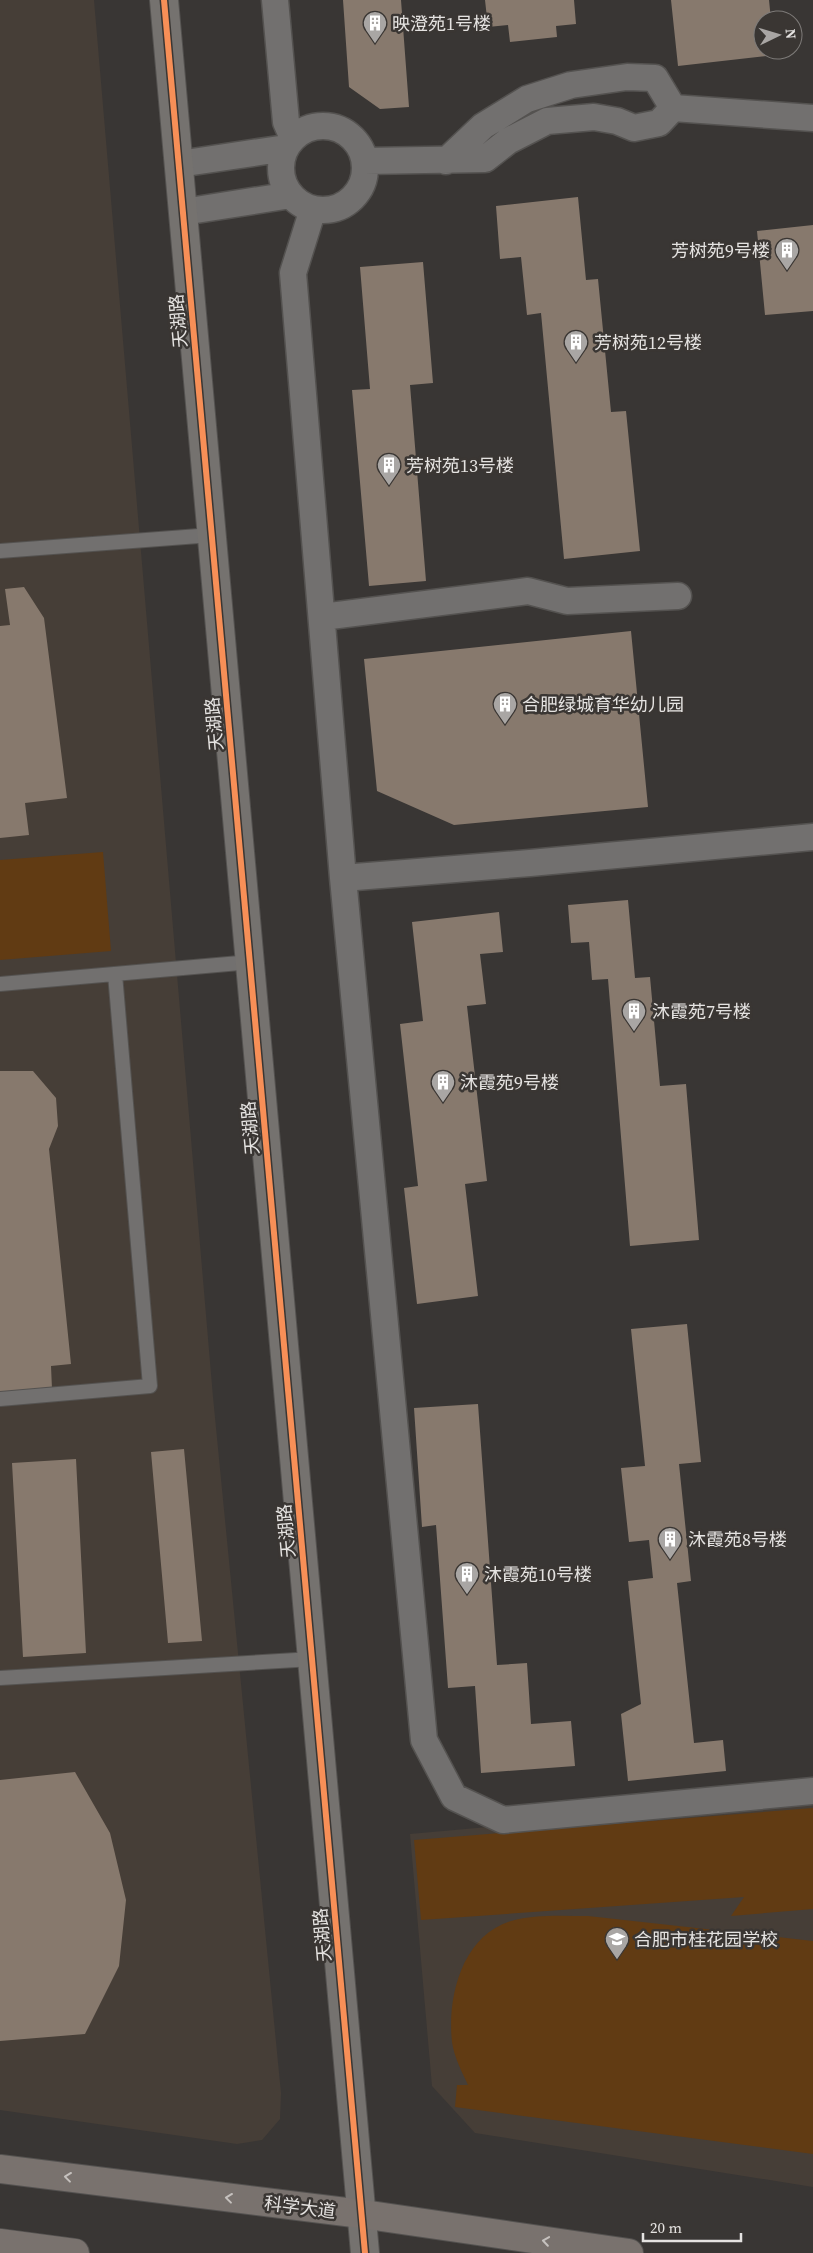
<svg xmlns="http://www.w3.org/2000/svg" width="813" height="2253" font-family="'Source Serif 4','Noto Sans SC',serif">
  <rect width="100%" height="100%" fill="#393634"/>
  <path fill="#463e37" d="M0,0H94L213,1397L281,2093L280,2119L262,2140L237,2144L0,2110Z
    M813,1798V2187L475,2133L432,2086L410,1834Z"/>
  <path fill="#613b13" d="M103,852L111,951L0,960V860Z
    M813,1808V1909L731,1916L744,1897L421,1920L414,1840Z
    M588,1916L813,1941V2154L455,2107L457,2085H468C462,2072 454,2057 452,2042C447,1997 462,1936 511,1921C535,1914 563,1916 588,1916Z"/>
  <path fill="#87796d" d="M343,0H401L409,107L380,109L349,87Z
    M485,0H574L576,24L556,26L557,37L510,42L508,25L488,27Z
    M671,0H769L771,20H763V50H774L775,55L678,66Z
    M578,197L586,280L598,279L611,412L626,411L640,551L564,559L541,313L527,315L521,257L500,259L496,206Z
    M813,225V311L765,315L757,231Z
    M423,262L433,383L410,385L426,581L369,586L352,390L370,389L360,267Z
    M24,587L44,618L67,798L25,803L29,835L0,838V626L10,625L5,589Z
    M631,631L648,807L454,825L377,791L364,659Z
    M628,900L635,978L650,977L660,1086L686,1084L699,1240L630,1246L608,979L592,980L589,942L571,943L568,905Z
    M499,912L503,952L480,954L486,1004L467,1006L487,1181L465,1184L478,1296L417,1304L404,1188L418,1186L400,1024L423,1021L412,922Z
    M0,1071H33L56,1098L58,1126L49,1149L71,1364L51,1366L52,1389L0,1394Z
    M687,1324L701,1462L679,1464L691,1581L677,1583L694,1743L723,1740L726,1771L628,1781L621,1714L641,1704L628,1581L653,1578L649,1540L629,1542L621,1468L645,1466L631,1329Z
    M478,1404L497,1665L527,1663L531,1724L571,1721L575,1766L481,1773L475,1686L448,1688L436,1525L422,1527L414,1408Z
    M184,1449L202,1641L168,1643L151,1452Z
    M76,1459L86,1653L23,1657L12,1463Z
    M75,1772L110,1833L126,1900L119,1966L85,2034L0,2041V1780Z"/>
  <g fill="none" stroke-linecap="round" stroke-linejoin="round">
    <g stroke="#545250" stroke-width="16">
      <path id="lane" d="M0,551L212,535
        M0,984L251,962
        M0,1399L150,1386L115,974
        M0,1678L313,1659"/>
    </g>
    <g stroke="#545250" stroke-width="29">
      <path id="street" d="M275,0L286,122L293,138
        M673,108L813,118
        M281 168a42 42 0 1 1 84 0a42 42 0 1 1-84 0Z
        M365,161L485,159L508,141L547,121L594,117L617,121L634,128L659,123L673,108
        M446,161L483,126L527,99L571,85L627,77L655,78L673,108
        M179,164L286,148
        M313,209L293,273L343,878L424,1740L454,1797L503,1820L813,1791
        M183,212L291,195
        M322,617L528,591L567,601L678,596
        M343,878L530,863L813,837"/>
    </g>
    <g stroke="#545250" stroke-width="30">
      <path id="secondary" d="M164,0L365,2253"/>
    </g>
    <g stroke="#545250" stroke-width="30">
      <path id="primary" d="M0,2169L362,2214L629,2253
        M0,2243L75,2253"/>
    </g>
    <use href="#lane" stroke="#72706f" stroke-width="14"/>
    <use href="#street" stroke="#72706f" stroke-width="26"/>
    <use href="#secondary" stroke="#75726f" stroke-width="28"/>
    <use href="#primary" stroke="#79726e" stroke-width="28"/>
    <g stroke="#3a3633" stroke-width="9">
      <path id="cycleway" d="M164,0L365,2253"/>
    </g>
    <use href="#cycleway" stroke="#f78f57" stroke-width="6"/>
  </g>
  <defs><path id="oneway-chevron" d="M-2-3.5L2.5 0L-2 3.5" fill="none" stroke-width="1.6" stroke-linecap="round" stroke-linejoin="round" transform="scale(1.25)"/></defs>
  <g stroke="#c5c1be">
    <use href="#oneway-chevron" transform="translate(68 2177) rotate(-173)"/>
    <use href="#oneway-chevron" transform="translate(229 2198) rotate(-173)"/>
    <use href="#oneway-chevron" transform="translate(546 2241) rotate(-172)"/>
  </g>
  <defs>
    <g id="building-pin" transform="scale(1.25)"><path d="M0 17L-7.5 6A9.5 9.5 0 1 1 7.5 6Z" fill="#a9a6a4" stroke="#3a3633"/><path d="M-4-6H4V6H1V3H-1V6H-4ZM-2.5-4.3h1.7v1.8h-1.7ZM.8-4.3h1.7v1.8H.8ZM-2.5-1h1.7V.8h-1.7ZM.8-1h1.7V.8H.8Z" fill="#fff"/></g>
    <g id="school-pin" transform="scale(1.25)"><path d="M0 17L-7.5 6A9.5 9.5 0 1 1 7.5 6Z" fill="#a9a6a4" stroke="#3a3633"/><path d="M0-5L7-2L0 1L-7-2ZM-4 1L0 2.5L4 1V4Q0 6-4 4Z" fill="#fff"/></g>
  </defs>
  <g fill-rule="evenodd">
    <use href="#building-pin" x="375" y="23"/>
    <use href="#building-pin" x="787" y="250"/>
    <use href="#building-pin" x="576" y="342"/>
    <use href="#building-pin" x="389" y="465"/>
    <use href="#building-pin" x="505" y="704"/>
    <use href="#building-pin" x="634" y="1011"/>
    <use href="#building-pin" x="443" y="1082"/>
    <use href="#building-pin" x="670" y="1539"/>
    <use href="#building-pin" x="467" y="1574"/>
    <use href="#school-pin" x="617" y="1939"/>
  </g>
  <g text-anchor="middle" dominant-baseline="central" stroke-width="5" stroke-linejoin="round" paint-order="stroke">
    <g font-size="18" fill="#e5e3e1" stroke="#3a3633" text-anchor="start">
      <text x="392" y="23">映澄苑1号楼</text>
      <text x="770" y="250" text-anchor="end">芳树苑9号楼</text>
      <text x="594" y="342">芳树苑12号楼</text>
      <text x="406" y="465">芳树苑13号楼</text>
      <text x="522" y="704">合肥绿城育华幼儿园</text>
      <text x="652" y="1011">沐霞苑7号楼</text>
      <text x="460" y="1082">沐霞苑9号楼</text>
      <text x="688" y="1539">沐霞苑8号楼</text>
      <text x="484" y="1574">沐霞苑10号楼</text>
      <text x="634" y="1939">合肥市桂花园学校</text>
    </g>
    <g font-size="18" fill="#e5e3e1" stroke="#3a3633">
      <text transform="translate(178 321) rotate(-95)">天湖路</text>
      <text transform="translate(214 724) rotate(-95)">天湖路</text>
      <text transform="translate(250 1128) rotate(-95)">天湖路</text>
      <text transform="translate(286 1531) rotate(-95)">天湖路</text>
      <text transform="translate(322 1935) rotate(-95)">天湖路</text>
      <text transform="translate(300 2207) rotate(7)">科学大道</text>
    </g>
  </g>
  <g transform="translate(778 35) rotate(85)"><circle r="24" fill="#3a3633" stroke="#7e7b79"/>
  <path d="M0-4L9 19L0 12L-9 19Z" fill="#a9a6a4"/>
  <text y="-8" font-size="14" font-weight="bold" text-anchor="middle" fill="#e5e3e1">N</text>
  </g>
  <path d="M643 2233v8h98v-8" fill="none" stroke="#e5e3e1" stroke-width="2.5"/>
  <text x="650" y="2233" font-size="15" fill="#e5e3e1" stroke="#3a3633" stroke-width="4" paint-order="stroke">20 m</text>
</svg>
